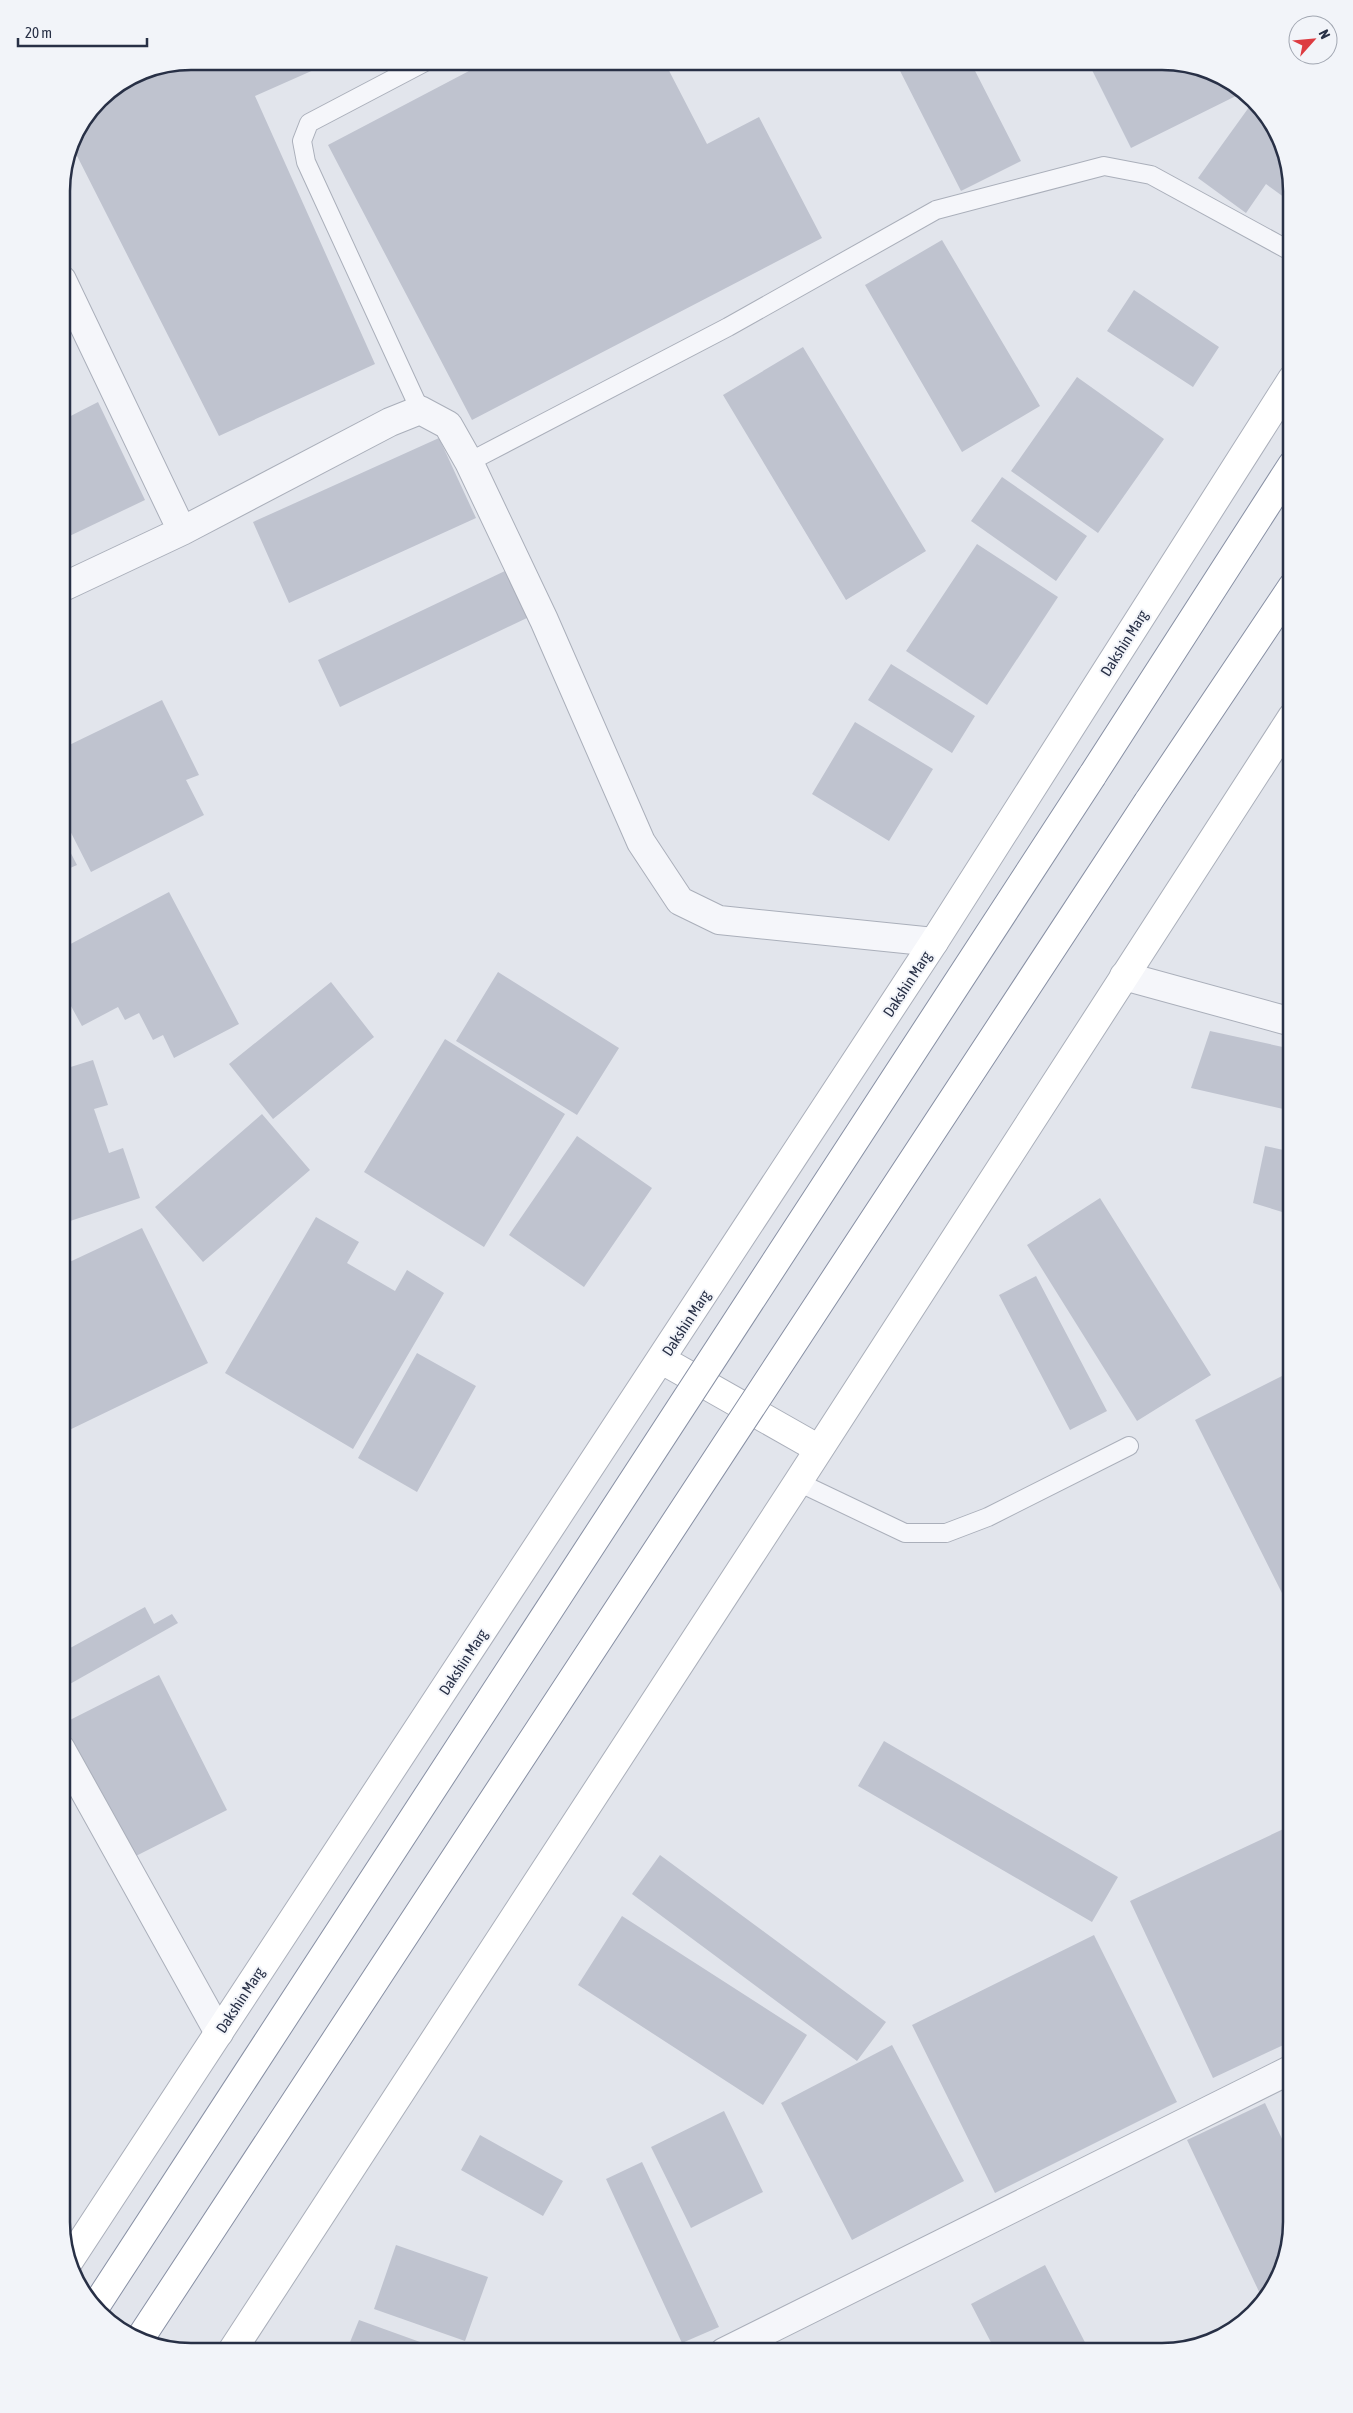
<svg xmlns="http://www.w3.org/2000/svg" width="1353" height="2413" font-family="'Asap Condensed',sans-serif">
  <rect width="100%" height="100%" fill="#e2e5ec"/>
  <path fill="#bfc3cf" d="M191,61H334L255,96L375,364L219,436L71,144L100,99L142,71Z
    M488,61H664L707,144L759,117L822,238L472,420L328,145Z
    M895,61H970L1021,161L961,191Z
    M1088,62H1170L1241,88L1244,92L1131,148Z
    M1252,103L1282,141L1292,191V203L1266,184L1246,213L1198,178Z
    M942,240L1040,406L962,452L865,285Z
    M1134,290L1219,347L1193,387L1107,331Z
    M803,347L926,551L846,600L723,395Z
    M1077,377L1164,439L1098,533L1011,471Z
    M98,402L145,500L61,540V421Z
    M439,438L476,518L289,603L253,522Z
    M1002,477L1087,536L1056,581L971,521Z
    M977,544L1058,597L987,705L906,651Z
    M507,570L529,617L340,707L318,660Z
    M891,664L975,716L952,753L868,700Z
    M162,700L199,775L186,780L204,815L91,872L61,813V749Z
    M855,722L933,769L889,841L812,794Z
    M61,834L77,865L61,872Z
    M169,892L239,1024L174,1058L163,1035L153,1040L139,1013L125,1020L118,1007L82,1026L61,988V949Z
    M498,972L619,1048L577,1115L456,1041Z
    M331,982L374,1037L273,1119L229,1064Z
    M1210,1031L1292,1049V1111L1191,1088Z
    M445,1039L565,1114L484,1247L364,1172Z
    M93,1060L108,1105L94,1109L109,1153L123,1148L140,1198L61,1224V1070Z
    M262,1114L310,1170L203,1262L155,1207Z
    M577,1136L652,1188L584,1287L509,1235Z
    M1265,1146L1292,1152V1215L1253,1203Z
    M1100,1198L1211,1375L1137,1421L1027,1245Z
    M316,1217L359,1242L347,1263L395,1291L407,1270L444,1293L353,1449L225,1373Z
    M142,1228L208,1363L61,1434V1266Z
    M1036,1276L1107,1411L1070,1430L999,1295Z
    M417,1353L476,1386L417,1492L358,1458Z
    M1292,1371V1613L1195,1420Z
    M145,1607L154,1624L172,1614L178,1623L61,1689V1653Z
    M159,1675L227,1810L130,1859L62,1724Z
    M884,1741L1118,1877L1092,1922L858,1786Z
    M1292,1825V2041L1213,2078L1130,1901Z
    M660,1855L886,2022L857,2061L632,1894Z
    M622,1916L807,2035L763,2105L578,1985Z
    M1094,1935L1177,2102L995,2193L912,2025Z
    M892,2045L964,2181L852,2240L781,2103Z
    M1265,2103L1292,2160V2222L1270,2294L1263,2300L1187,2140Z
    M724,2111L763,2192L691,2228L651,2147Z
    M480,2135L563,2181L543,2216L461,2170Z
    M642,2162L719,2327L682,2343L606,2179Z
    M396,2245L488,2277L465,2341L374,2309Z
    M1045,2265L1090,2352H996L971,2304Z
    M359,2320L445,2351V2352H346Z"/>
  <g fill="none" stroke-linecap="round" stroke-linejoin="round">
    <g stroke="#aaafba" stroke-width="20">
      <path id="lane" d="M420,410L306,162L302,141L309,123L427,61
        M469,462L728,327L936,210L1104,166L1151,175L1292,252
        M798,1482L905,1533H946L988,1517L1129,1446"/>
    </g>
    <g stroke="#aaafba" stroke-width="30">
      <path id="street" d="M62,280L182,531
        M61,588L182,531L390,422L420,410L448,425L469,462L544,620L641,842L680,901L719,920L934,942
        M1124,976L1292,1022
        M61,1749L219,2033
        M724,2352L1292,2069"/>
    </g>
    <g stroke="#aaafba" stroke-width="30">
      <path id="secondary" d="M662,1360L819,1449
        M69,2261L934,942L1292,379
        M232,2351L798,1482L1292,717"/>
    </g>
    <g stroke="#8890a4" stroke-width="30">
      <path id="highway" d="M1092,776L1292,465
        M1148,802L1292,587"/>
    </g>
    <use href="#lane" stroke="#f5f6fa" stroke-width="18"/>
    <use href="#street" stroke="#f5f6fa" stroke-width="28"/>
    <use href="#secondary" stroke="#fff" stroke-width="28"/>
    <use href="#highway" stroke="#fff" stroke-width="28"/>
    <g stroke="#8890a4" stroke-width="30" stroke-linecap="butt">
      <path id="highway-bridge" d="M97,2304L1092,776
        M141,2337L1148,802"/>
    </g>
    <use href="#highway-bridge" stroke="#fff" stroke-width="28"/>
  </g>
  <g text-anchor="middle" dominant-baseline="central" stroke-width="4" stroke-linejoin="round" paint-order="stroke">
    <g font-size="15" fill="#283046" stroke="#f2f4f9">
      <text transform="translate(1124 643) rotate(-58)">Dakshin Marg</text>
      <text transform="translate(907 984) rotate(-57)">Dakshin Marg</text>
      <text transform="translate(686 1323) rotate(-57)">Dakshin Marg</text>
      <text transform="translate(463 1662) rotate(-57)">Dakshin Marg</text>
      <text transform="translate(240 2000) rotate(-57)">Dakshin Marg</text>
    </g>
  </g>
  <path d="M0 0H1353V2413H0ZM191 70H1162A121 121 0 0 1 1283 191V2222A121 121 0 0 1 1162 2343H191A121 121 0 0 1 70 2222V191A121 121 0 0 1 191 70Z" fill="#f2f4f9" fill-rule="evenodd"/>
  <path fill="none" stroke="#283046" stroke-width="2.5" d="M191 70H1162A121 121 0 0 1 1283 191V2222A121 121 0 0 1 1162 2343H191A121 121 0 0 1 70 2222V191A121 121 0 0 1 191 70Z"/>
  <g transform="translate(1313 40) rotate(63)"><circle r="24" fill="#f2f4f9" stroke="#a1a6b1"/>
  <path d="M0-4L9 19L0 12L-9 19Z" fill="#dd3b41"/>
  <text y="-8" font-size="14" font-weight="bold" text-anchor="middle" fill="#283046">N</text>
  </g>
  <path d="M18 38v8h129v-8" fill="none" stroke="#283046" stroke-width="2.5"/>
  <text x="25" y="38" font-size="15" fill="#283046" stroke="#f2f4f9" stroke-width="4" paint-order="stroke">20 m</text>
</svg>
